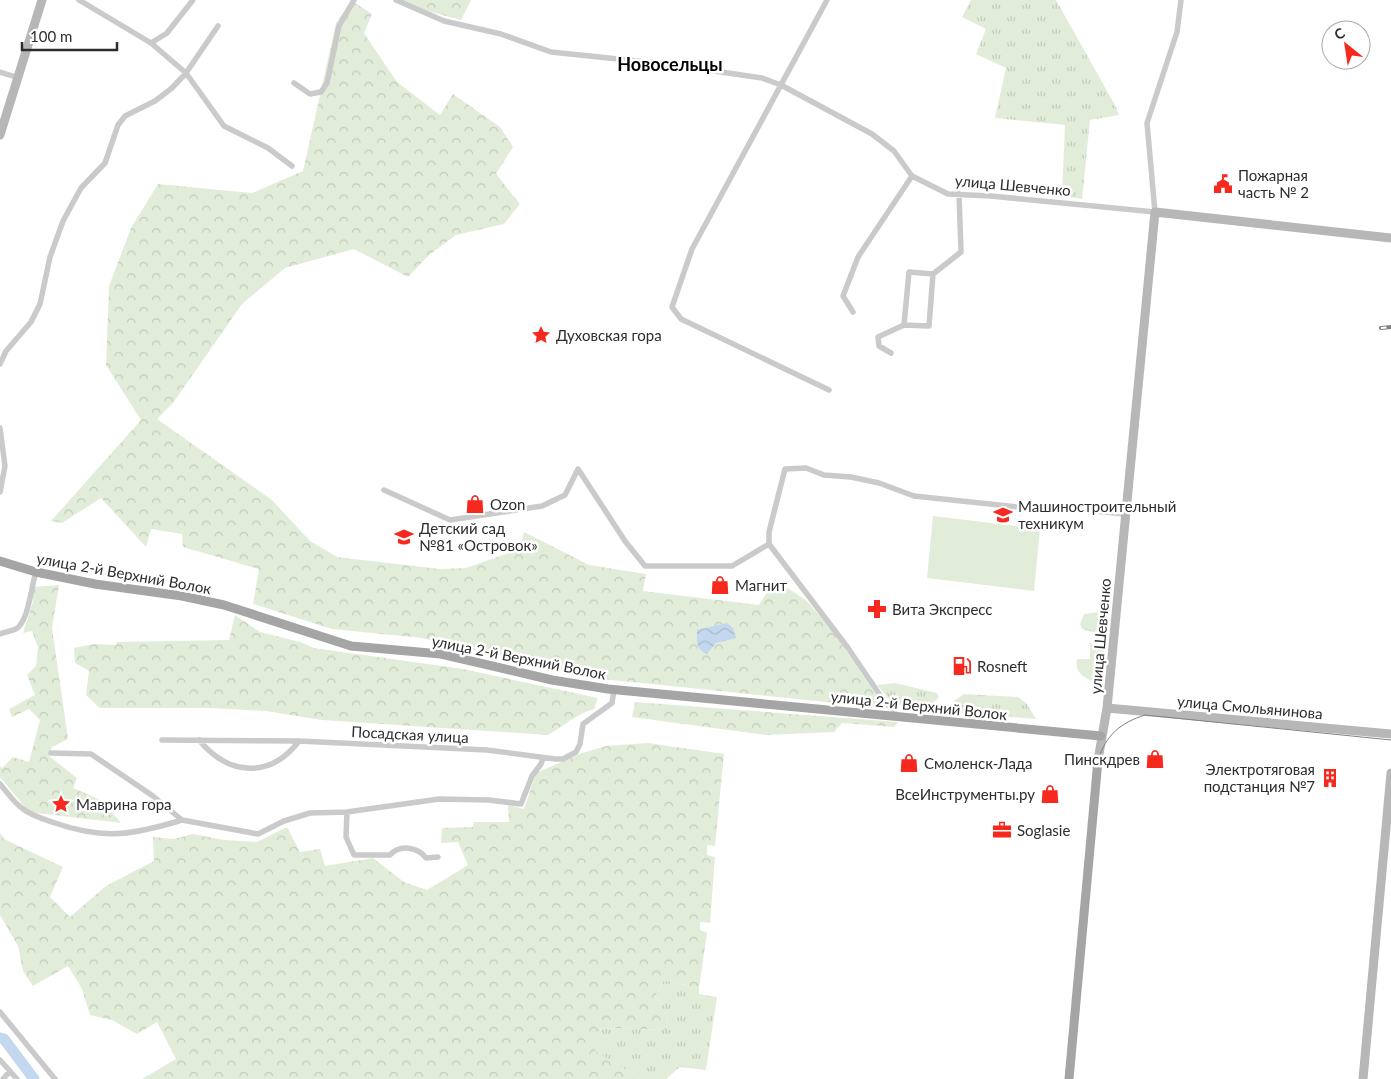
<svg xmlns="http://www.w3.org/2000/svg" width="1391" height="1079" font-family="Lato,sans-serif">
  <defs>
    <pattern id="grass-tufts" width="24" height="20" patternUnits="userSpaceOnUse" patternTransform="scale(1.25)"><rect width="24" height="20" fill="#e1edd9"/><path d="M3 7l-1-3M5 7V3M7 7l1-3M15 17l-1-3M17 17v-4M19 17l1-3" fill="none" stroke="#c1ccbb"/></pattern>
    <pattern id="forest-crowns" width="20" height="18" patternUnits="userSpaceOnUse" patternTransform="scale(1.25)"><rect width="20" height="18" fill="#e1edd9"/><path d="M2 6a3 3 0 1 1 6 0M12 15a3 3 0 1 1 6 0" fill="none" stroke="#c1ccbb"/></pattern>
    <pattern id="water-waves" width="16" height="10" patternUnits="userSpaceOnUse" patternTransform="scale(1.25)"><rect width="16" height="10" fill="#c3d8ef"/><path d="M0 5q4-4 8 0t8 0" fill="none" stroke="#a8bacd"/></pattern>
  </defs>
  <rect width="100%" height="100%" fill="#fff"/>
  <path fill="url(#grass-tufts)" d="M971,0H1056L1116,107L1119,115L1090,120L1082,199L1062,196L1065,125L995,118L1006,68L976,54L986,29L962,17Z
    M1100,612L1106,615L1101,677L1090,680C1081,676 1074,669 1077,659H1090V643L1099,644V634L1082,629L1080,624L1084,614Z
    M895,683L937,693L939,697L927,710L893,704L877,685Z
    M964,694L1018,697L1027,704L1036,719L948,712L954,701Z
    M664,980L699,988V994L717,997L706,1070L680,1067L666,1079H641L594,1051L601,1028L666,1030L668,1020L656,995Z"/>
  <path fill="url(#forest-crowns)" d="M399,0H471L461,20L398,3Z
    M352,1L372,14L364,33L397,82L440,115L453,94L500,127L513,147L496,174L520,204L504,224L456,235L429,255L408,277L354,249L285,268L242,304L173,403L157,419L272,500L310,541L337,557L440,569L466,568L520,549L524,532L589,565L646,574L643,591L759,605L775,580L806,600L832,630L885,708L592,678L422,638L332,629L253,604L259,569L183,547L182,534L151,529L146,547L101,498L62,523L51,521L141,420L106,365L109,286L131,228L158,184L252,193L303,171L336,23Z
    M59,585L52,628L68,739L52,747L49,756L77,778L73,788L103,801L121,823L29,812L0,777V766L2,768L13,757L29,762L40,720L29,709L12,717L9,709L35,695L27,675L36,666L38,647L32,631L23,633L33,602L32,587Z
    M235,615L260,632L300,642L314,648L463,669L598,698L594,709C576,714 564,726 548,735L322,720L266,711L210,708H100L86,695L89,671L75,663L74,648L94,644L116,645L117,642L229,640Z
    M635,702L898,722L894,727L842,723L834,732L766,735L632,717Z
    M648,743L724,754L715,846L707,845V855L715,857L710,923L700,922V930L707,933L699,988L664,980L656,995L668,1020L666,1030L601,1028L595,1051L641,1079H142L176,1059L157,1022L137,1034L112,1020L90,1015L82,989L68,966L33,986L23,971L18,946L0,915V833L4,839L63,867L50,897L70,917L106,886L154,861L153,837L174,839L193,834L224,840L257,842L287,827L300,852L320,849L325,866L373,858L404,882L427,890L468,865L458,842L441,843L442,828L473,827L474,822H509L508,805L524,809L536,773L582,753L606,746Z"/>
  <path fill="#e1edd9" d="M933,516L1040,529L1034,591L927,578Z"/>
  <path fill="url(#water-waves)" d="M727,623L733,628L736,638L716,643L707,654C695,649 697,640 697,630Z"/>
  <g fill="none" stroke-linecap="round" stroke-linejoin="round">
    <path stroke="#c3d8ef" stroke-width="11" d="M0,1038L4,1039L34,1079"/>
    <path stroke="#cacaca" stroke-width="5.5" d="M79,0L151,43L186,73L224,126L268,148L292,166
      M396,0L444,21L501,34L551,52L666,64L762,78L781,85L872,134L894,151L912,176
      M827,0L692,249L672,307L681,319L829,390
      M151,43L167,33L193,0
      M0,72L16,77
      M294,83L310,94L321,92L327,83L339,26L354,0
      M853,312L843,296L858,257L912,176L948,194L991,196L1155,212L1147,123L1177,32L1181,0
      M904,325L929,326L933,274
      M891,353L879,346L878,337L904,325L909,272L933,274L961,252L959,194
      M0,364L6,351L31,322L40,304L50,257L63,221L81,188L105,163L118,125L125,116L155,101L172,88L186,73L218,26
      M0,428L5,466L0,492
      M384,490L450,520L542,506L565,495L578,469L625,541L645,566H732L769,544
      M0,634C5,632 11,631 16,629C29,621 31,586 36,572
      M896,716L893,709L886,704L848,648L769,544V532L785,469L806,468L824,475L851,477L879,483L914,496L1038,509L1065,508L1124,514
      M162,740L299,741L487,750L555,759H563L576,752L580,744L583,724L612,703L614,690
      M199,740C229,776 270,779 299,741
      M51,753L91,754L153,796L182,820L258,834L284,821L310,813L347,812L439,799L489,800L521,804L532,776L541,764L543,758
      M0,784C7,792 14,803 23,809C32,816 44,819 55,823C104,840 133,835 182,820
      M347,812L346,837L354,855H390C400,844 418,847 426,858L438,857
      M0,1012L55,1079
      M0,1060L17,1079
      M3,1079L10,1071"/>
    <path stroke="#b7b7b7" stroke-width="9" d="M0,135L42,0
      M1107,708L1391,734
      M1098,760L1107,708L1155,212L1391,238
      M1363,1079L1391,773"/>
    <path stroke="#a5a5a5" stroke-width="9" d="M0,561L36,572L95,584L182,596L224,605L351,646L441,654L552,680L608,689L1101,736
      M1069,1079L1098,760"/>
    <path stroke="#828282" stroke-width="1" d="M1098,760C1106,735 1120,723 1145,715L1391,740"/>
    <g stroke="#828282" stroke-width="4">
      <path id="rail" d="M1381,328L1391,327"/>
    </g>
    <use href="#rail" stroke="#fff" stroke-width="2" stroke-dasharray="5.5" stroke-linecap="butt"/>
  </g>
  <defs>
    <g id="civic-bare" transform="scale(1.5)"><path d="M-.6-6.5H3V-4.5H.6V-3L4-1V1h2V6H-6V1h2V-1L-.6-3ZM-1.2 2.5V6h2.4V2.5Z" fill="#f6291e" stroke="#fff" stroke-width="2.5" paint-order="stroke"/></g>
    <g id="sight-bare" transform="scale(1.5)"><path d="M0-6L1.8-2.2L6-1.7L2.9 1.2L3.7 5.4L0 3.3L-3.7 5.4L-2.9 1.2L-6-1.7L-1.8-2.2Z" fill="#f6291e" stroke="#fff" stroke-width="2.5" paint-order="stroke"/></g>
    <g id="shop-bare" transform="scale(1.5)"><path d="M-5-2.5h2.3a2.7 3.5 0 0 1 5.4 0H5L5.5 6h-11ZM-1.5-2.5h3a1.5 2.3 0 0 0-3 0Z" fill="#f6291e" stroke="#fff" stroke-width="2.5" paint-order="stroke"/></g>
    <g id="university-bare" transform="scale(1.5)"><path d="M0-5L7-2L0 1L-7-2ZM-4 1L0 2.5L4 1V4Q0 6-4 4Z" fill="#f6291e" stroke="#fff" stroke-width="2.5" paint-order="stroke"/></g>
    <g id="school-bare" transform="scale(1.5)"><path d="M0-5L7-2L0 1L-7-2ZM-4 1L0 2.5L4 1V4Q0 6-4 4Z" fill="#f6291e" stroke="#fff" stroke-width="2.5" paint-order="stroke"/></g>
    <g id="pharmacy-bare" transform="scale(1.5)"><path d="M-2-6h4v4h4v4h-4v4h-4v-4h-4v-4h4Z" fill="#f6291e" stroke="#fff" stroke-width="2.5" paint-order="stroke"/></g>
    <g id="fuel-bare" transform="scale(1.5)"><path d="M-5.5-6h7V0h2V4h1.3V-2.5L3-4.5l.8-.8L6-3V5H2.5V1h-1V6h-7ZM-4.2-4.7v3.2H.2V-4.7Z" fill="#f6291e" stroke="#fff" stroke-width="2.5" paint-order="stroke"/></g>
    <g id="building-bare" transform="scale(1.5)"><path d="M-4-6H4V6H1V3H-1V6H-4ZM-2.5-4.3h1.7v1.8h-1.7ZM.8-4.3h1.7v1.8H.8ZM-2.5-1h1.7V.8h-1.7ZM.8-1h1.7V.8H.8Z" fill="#f6291e" stroke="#fff" stroke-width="2.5" paint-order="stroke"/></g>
    <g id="office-bare" transform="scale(1.5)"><path d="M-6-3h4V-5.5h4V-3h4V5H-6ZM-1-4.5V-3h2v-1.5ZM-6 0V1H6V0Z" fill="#f6291e" stroke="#fff" stroke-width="2.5" paint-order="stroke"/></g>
  </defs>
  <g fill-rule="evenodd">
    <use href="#civic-bare" x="1223" y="184"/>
    <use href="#sight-bare" x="541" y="335"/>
    <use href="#shop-bare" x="475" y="504"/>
    <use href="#university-bare" x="1003" y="515"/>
    <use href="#school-bare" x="404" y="537"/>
    <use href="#shop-bare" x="720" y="585"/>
    <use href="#pharmacy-bare" x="877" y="609"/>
    <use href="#fuel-bare" x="962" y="666"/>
    <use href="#shop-bare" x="1155" y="759"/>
    <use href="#shop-bare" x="909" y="763"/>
    <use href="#building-bare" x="1330" y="778"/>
    <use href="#shop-bare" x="1050" y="794"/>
    <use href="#sight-bare" x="61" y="804"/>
    <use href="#office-bare" x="1002" y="830"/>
  </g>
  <g text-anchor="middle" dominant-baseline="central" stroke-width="5" stroke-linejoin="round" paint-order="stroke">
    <g font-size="15" fill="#2d2d2d" stroke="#fff" text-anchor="start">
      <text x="1238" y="175">Пожарная<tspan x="1238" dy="17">часть № 2</tspan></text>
      <text x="556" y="335">Духовская гора</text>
      <text x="490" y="504">Ozon</text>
      <text x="1018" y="506">Машиностроительный<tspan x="1018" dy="17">техникум</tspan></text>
      <text x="419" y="528">Детский сад<tspan x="419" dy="17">№81 «Островок»</tspan></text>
      <text x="735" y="585">Магнит</text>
      <text x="892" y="609">Вита Экспресс</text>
      <text x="977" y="666">Rosneft</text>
      <text x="1140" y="759" text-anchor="end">Пинскдрев</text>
      <text x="924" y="763">Смоленск-Лада</text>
      <text x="1315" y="769" text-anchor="end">Электротяговая<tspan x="1315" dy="17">подстанция №7</tspan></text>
      <text x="1035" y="794" text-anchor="end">ВсеИнструменты.ру</text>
      <text x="76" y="804">Маврина гора</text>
      <text x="1017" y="830">Soglasie</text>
    </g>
    <g font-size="15" fill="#2d2d2d" stroke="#fff">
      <text transform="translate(1013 185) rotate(5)">улица Шевченко</text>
      <text transform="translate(124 573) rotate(10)">улица 2-й Верхний Волок</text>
      <text transform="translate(1100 636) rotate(-85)">улица Шевченко</text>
      <text transform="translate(519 657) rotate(11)">улица 2-й Верхний Волок</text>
      <text transform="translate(919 705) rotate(6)">улица 2-й Верхний Волок</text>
      <text transform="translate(1250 707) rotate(5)">улица Смольянинова</text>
      <text transform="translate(410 734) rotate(3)">Посадская улица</text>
    </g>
    <g font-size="18" font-weight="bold" fill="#000" stroke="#fff">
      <text x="670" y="64">Новосельцы</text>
    </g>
  </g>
  <g transform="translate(1346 45) rotate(330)"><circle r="24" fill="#ffffff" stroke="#ababab"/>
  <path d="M0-4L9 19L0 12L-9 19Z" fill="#f6291e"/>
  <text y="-8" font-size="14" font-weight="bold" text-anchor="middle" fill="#2d2d2d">С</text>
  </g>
  <path d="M22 42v8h95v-8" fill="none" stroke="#2d2d2d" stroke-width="2.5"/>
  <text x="30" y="42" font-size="15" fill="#2d2d2d" stroke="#ffffff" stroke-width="4" paint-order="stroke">100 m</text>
</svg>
